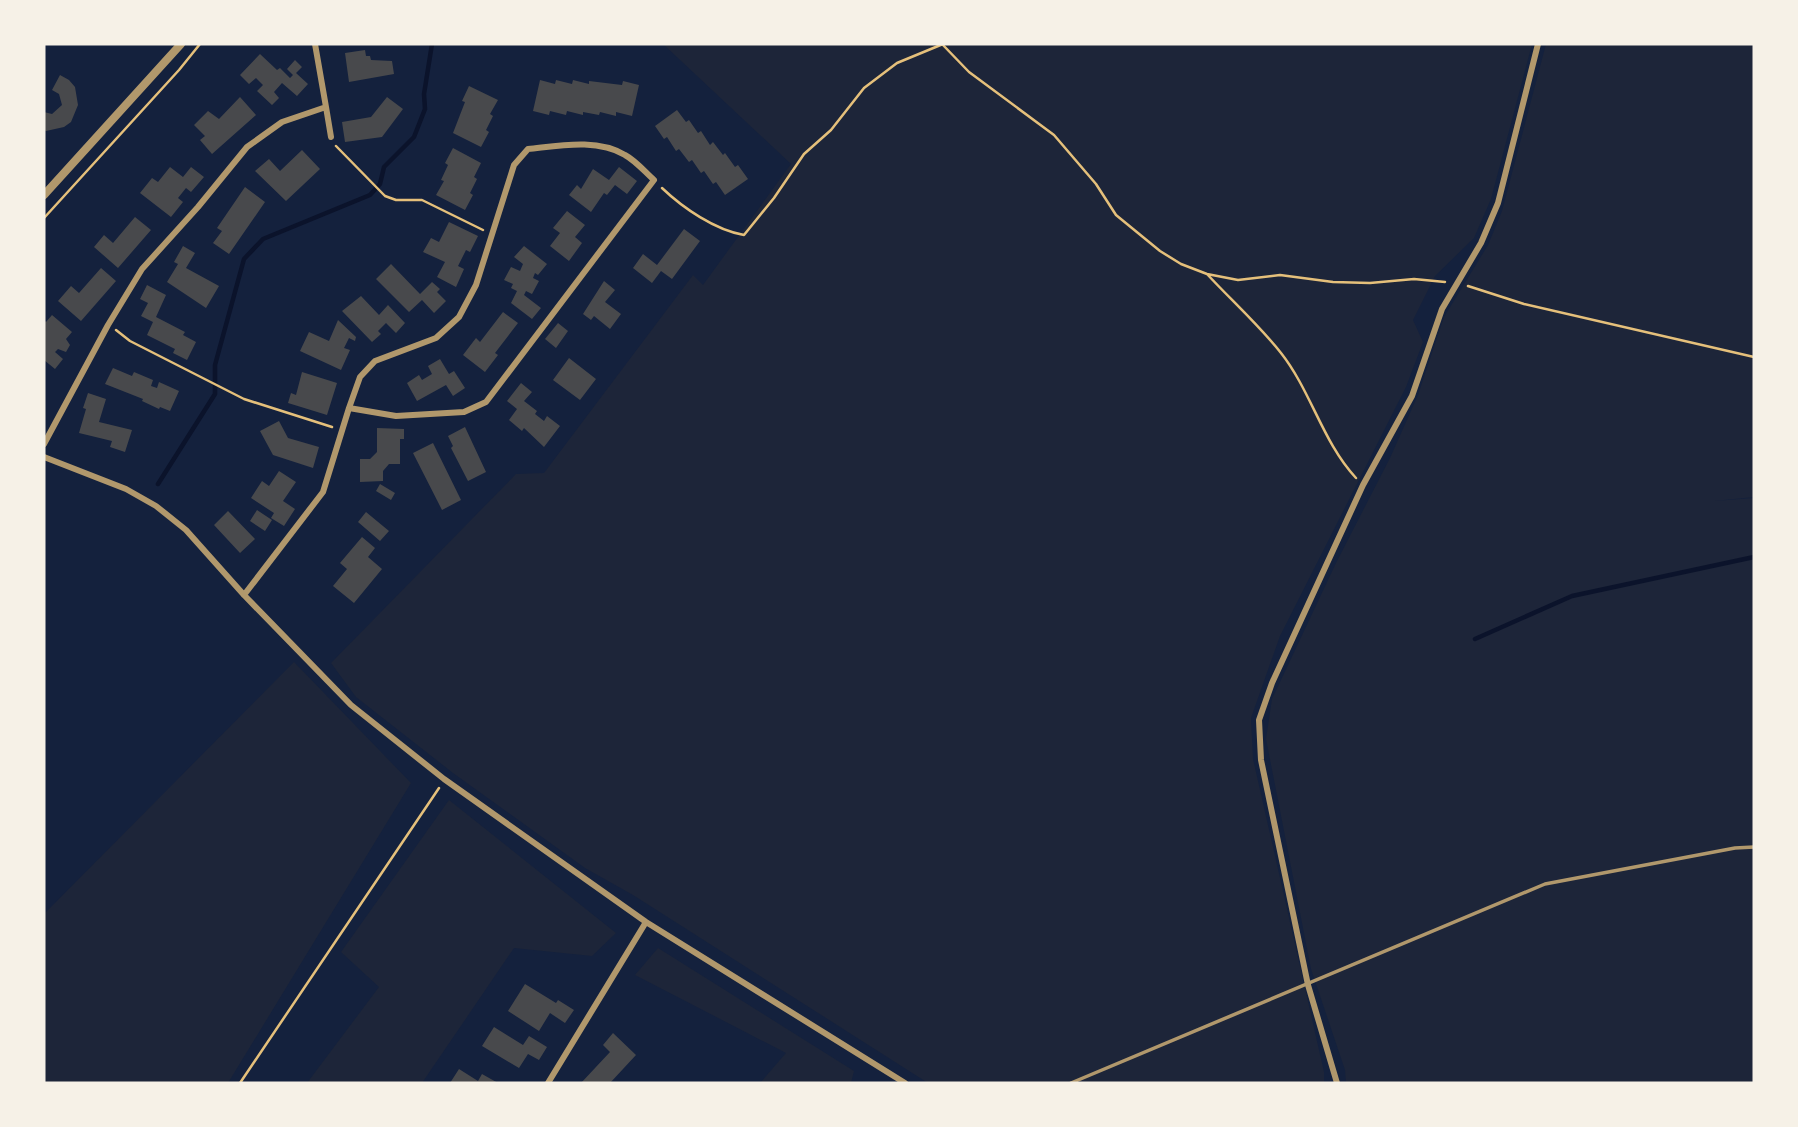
<svg xmlns="http://www.w3.org/2000/svg" width="1798" height="1127" font-family="'Fira Sans',sans-serif">
  <rect width="100%" height="100%" fill="#14213d"/>
  <path fill="#1d2539" d="M663,44H1532L1491,199L1474,238L1435,276L1413,320L1423,342L1406,387L1280,636L1251,718L1253,759L1324,1072V1083H928L633,895L585,868L453,773L356,697L331,663L516,474L544,473L693,275L703,285L791,164Z
    M1546,44H1754V497L1714,501L1754,498V1083H1346L1345,1070L1311,969L1266,739L1272,699L1336,563L1390,458L1418,395L1444,317L1488,245L1502,211Z
    M294,662L411,783L228,1083H44V914Z
    M449,800L616,933L592,956L514,948L422,1083H307L379,987L341,952Z
    M658,948L854,1071L851,1083H760L786,1053L635,975Z"/>
  <g fill="none" stroke-linecap="round" stroke-linejoin="round">
    <path stroke="#0b132b" stroke-width="4.5" d="M158,484L215,394V365L244,259L263,239L370,195L380,184L384,167L414,137L425,109L424,94L432,44
      M1475,639L1572,596L1754,557"/>
  </g>
  <path fill="#48494c" d="M365,50L366,56H370L371,60L392,61L394,74L349,82L345,53Z
    M260,54L277,70L280,68L290,78L293,75L287,69L295,60L302,67L296,73L308,84L297,96L282,83L274,92L279,98L272,105L257,91L263,85L256,78L249,84L240,75Z
    M60,75L69,80L75,87L78,105L71,122L64,127L46,131L44,130V112L52,114L62,105L59,94L52,90Z
    M540,80L555,84L556,80L572,84L573,80L589,84V81L622,85L623,81L639,85L632,116L616,112V116L600,112L599,115L583,112V115L567,111L566,115L550,111L549,115L533,111Z
    M469,86L498,100L490,114L493,116L486,130L489,132L481,147L453,133L465,102L462,101Z
    M240,97L256,115L212,154L200,140L205,136L194,125L208,111L219,119Z
    M387,97L403,109L382,137L345,142L342,122L371,117Z
    M677,110L686,122L689,120L698,133L701,131L710,145L713,142L723,155L725,153L735,167L738,165L748,179L725,195L716,182L713,184L704,171L701,173L692,160L689,162L679,149L676,151L667,137L664,139L655,126Z
    M453,148L481,163L474,177L477,179L470,193L473,195L465,210L436,195L444,181L441,180L448,165L445,163Z
    M302,150L320,169L286,201L255,171L269,159L280,171Z
    M170,167L183,177L191,167L204,177L191,192L186,188L178,198L183,202L171,217L140,193L152,178L158,182Z
    M619,167L637,181L627,194L615,185L607,195L604,193L591,212L569,195L577,185L581,189L593,169L609,180Z
    M245,187L265,202L229,254L213,243L222,231L217,228Z
    M567,211L585,225L575,237L582,243L569,261L550,246L560,233L553,228Z
    M135,217L151,230L118,268L94,247L104,235L113,243Z
    M449,222L478,236L470,252L466,250L458,266L464,269L456,287L437,277L445,262L423,252L431,238L439,242Z
    M684,229L700,241L672,279L661,271L652,283L633,268L643,254L657,265Z
    M183,246L195,253L186,268L219,286L206,308L167,282L178,264L174,262Z
    M524,246L547,264L538,275L535,273L533,278L539,281L532,294L526,291L524,295L541,308L532,319L511,303L517,291L511,288L513,284L504,280L511,267L520,271L523,264L514,257Z
    M391,264L420,294L432,282L440,289L437,292L446,301L434,313L422,300L409,312L376,279Z
    M101,268L116,281L81,321L58,301L71,286L79,293Z
    M604,281L615,290L605,302L621,314L610,329L594,316L591,320L583,314Z
    M147,285L166,295L156,317L185,332L183,335L196,342L187,360L173,353L175,349L147,335L153,322L141,316L148,303L140,299Z
    M361,296L379,315L388,305L405,323L396,333L386,323L378,331L381,334L372,342L342,311Z
    M503,312L518,323L495,353L498,355L485,372L463,355L476,338L480,342Z
    M52,315L72,332L66,339L70,345L66,352L58,349L55,352L63,359L55,369L44,360V320L46,322Z
    M338,320L356,337L355,341L349,338L344,348L350,350L341,370L300,351L309,332L329,341Z
    M558,323L568,331L556,348L545,339Z
    M569,358L596,379L580,400L553,380Z
    M440,359L449,374L454,371L465,388L453,396L446,385L417,401L407,383L419,375L422,380L432,374L428,366Z
    M113,368L132,376L134,372L153,380L151,386L157,388L159,382L179,391L170,411L160,407L159,409L142,401L143,399L105,384Z
    M302,372L337,383L327,415L288,403L291,393L296,395Z
    M521,383L532,392L524,401L537,411L535,414L544,421L547,416L560,426L544,447L524,428L522,431L509,420L517,409L507,401Z
    M88,393L106,399L99,422L132,430L125,452L110,447L112,441L79,433L86,409L83,408Z
    M279,421L288,438L319,447L313,468L273,455L260,431Z
    M465,427L486,472L468,481L451,448L453,446L448,436Z
    M377,428L404,429V439H400V464H389L383,471V481L360,482V459H370L377,452Z
    M433,443L461,500L442,510L413,453Z
    M279,471L296,482L283,501L295,509L284,526L271,518L274,513L251,498L262,481L269,486Z
    M380,484L395,493L391,500L376,491Z
    M257,510L272,520L265,531L250,521Z
    M228,511L255,539L240,553L214,525Z
    M366,512L389,531L380,541L358,522Z
    M362,537L375,548L368,557L382,569L354,603L333,586L347,569L340,563Z
    M525,984L556,1003L558,1000L574,1010L565,1023L550,1013L539,1031L508,1011Z
    M494,1027L523,1045L529,1036L547,1047L539,1060L528,1054L519,1068L482,1046Z
    M613,1033L636,1055L610,1083H581L610,1052L603,1045Z
    M459,1069L478,1081L482,1074L498,1083H450Z"/>
  <g fill="none" stroke-linecap="round" stroke-linejoin="round">
    <path stroke="#e5c07b" stroke-width="2.5" d="M942,44L969,72L1054,135L1096,184L1116,215L1160,251L1181,264L1207,274L1238,280L1280,275L1333,282L1370,283L1414,279L1445,282
      M336,146L385,196L396,200H422L483,230
      M662,188C683,208 715,230 744,235L774,198L804,154L831,130L864,88L897,63L943,44
      M44,218L179,70L200,44
      M1207,274C1231,300 1259,325 1281,353C1311,391 1323,443 1356,478
      M1468,286L1524,304L1754,357
      M116,330L130,341L244,399L332,427
      M240,1083L439,788"/>
    <path stroke="#b1986c" stroke-width="3.5" d="M1071,1083L1545,884L1735,848L1754,847"/>
    <path stroke="#b1986c" stroke-width="6" d="M326,107L331,137
      M44,444L108,325L142,269L198,207L247,147L282,122L326,107L315,44
      M44,457L126,489L156,506L186,530L244,595L351,705L444,779L646,922L905,1083
      M244,595L323,492L349,408L360,377L375,361L436,338L459,317L476,285L514,165L528,149C558,146 597,138 625,155C636,161 645,172 654,180L486,402L464,412L396,416L349,408
      M548,1083L646,922
      M1337,1083L1308,985L1261,760L1259,720L1272,683L1363,485L1412,396L1442,309L1481,243L1498,203L1538,44"/>
    <path stroke="#b1986c" stroke-width="8" d="M44,195L181,44"/>
  </g>
  <rect width="1798" height="1127" fill="none" stroke="#f6f1e7" stroke-width="91"/>
</svg>
